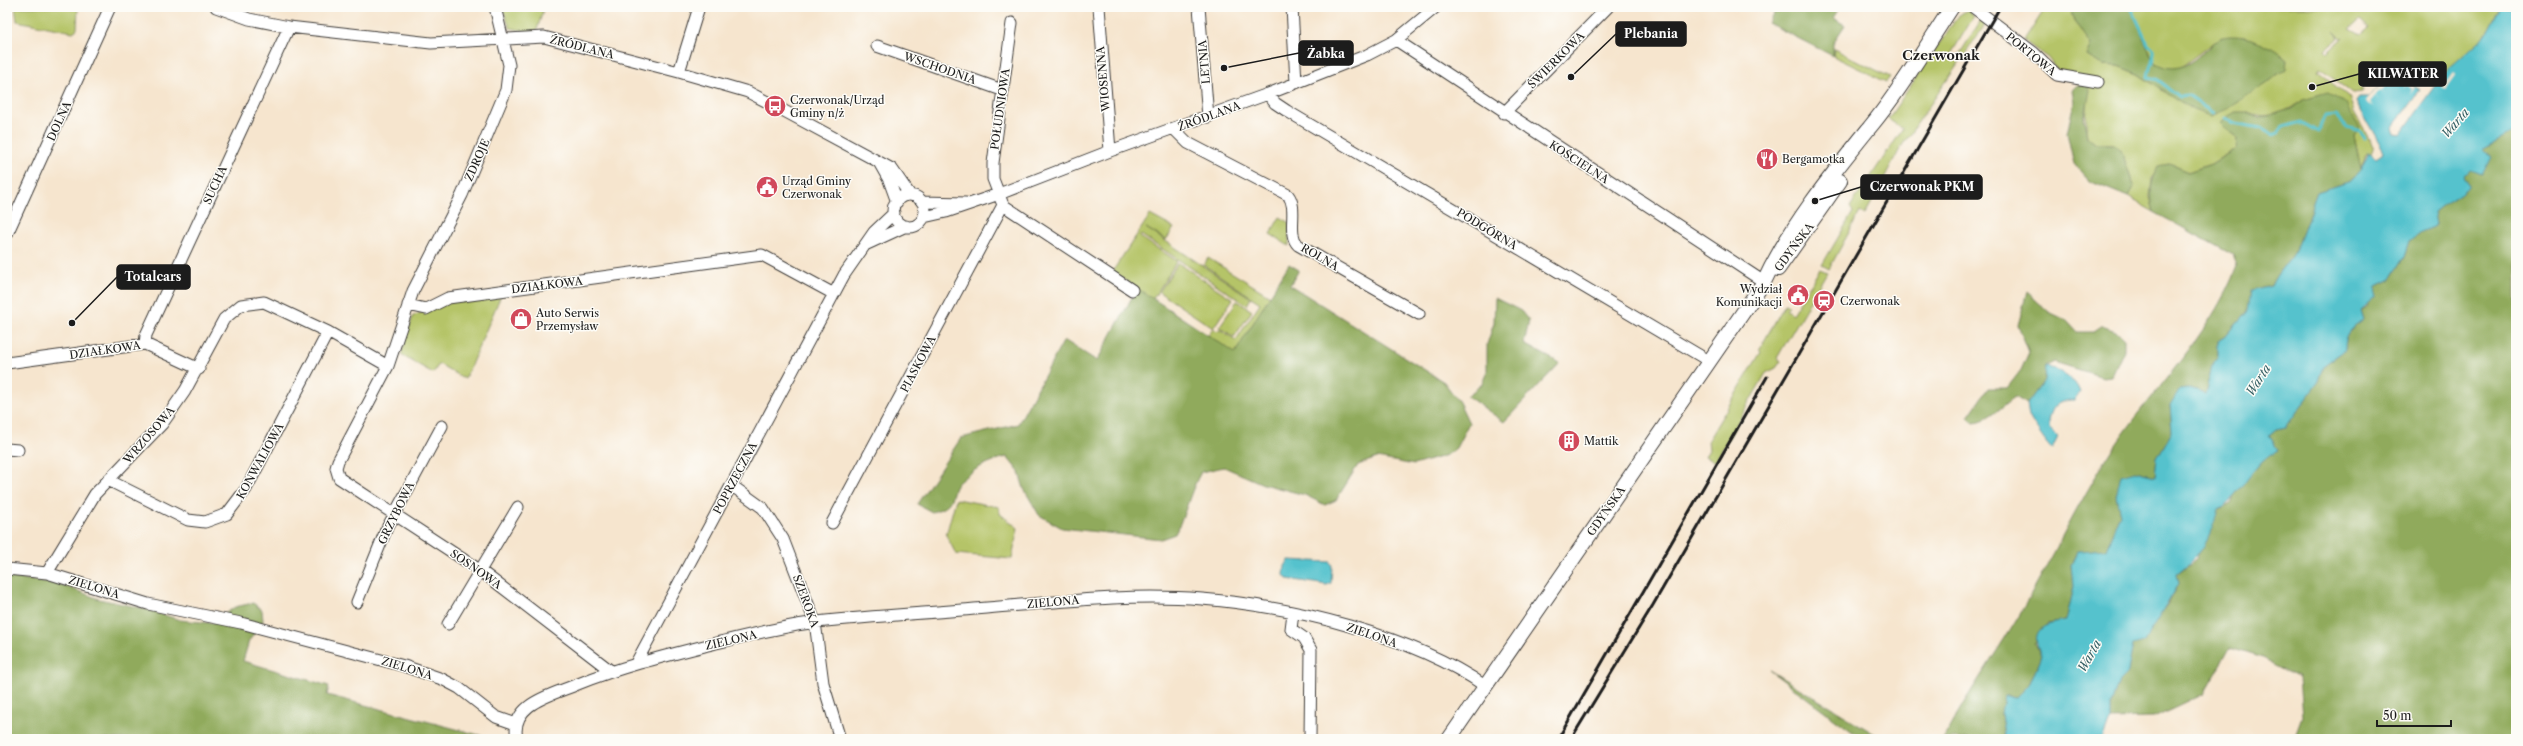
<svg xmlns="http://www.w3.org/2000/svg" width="2523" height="746" font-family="'Libre Caslon Text',serif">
  <rect width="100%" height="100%" fill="#fdfcf7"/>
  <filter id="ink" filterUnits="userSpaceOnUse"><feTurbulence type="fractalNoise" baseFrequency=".025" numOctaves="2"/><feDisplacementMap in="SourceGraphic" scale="8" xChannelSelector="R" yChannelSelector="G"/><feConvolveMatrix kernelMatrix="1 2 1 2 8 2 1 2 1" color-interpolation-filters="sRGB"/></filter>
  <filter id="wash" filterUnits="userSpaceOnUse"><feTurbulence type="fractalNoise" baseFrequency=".012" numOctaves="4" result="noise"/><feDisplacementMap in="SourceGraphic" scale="16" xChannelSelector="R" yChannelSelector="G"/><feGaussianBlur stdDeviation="0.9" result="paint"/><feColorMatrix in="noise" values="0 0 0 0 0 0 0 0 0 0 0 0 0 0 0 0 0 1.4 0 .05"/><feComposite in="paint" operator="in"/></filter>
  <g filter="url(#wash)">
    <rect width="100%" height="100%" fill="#f6e5ce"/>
    <path fill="#b5c467" stroke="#687042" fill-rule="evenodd" d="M15,7H78L77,29L73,32L17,21Z
      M502,7H544L536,33L510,28Z
      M2046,7H2072L2070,10L2075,23L2092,44L2087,56L2102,65L2118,66L2138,74L2166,93L2247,95L2285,70L2287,59L2244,37L2219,38L2181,67L2170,70L2154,63L2131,7H2501C2495,16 2492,26 2486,34C2473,55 2450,62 2436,84C2418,84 2410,62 2393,61L2382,68L2377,64L2359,86L2364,90L2363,92L2352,93L2319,68L2317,71L2349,97L2354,112L2374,148L2372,152L2366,153L2361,169L2354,136L2303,100C2287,112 2267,121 2248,112L2225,129L2238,138V147L2211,164L2188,172L2169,164L2152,178L2150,197L2154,212L2128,197L2134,186L2122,153L2114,144H2096L2087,137C2084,119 2089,104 2088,85L2055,68L2048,58L2024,41ZM2360,20L2369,28L2361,35L2350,29ZM2334,31L2341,38L2344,37L2327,53L2325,50L2339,38Z
      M1968,10L1974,16L1951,54L1957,58L1981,20L1985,25L1901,147L1865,215L1860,212L1829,269L1822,265L1853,212L1850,207L1903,129L1888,119L1954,22L1961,13Z
      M1834,49L1890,77L1886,82L1833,56Z
      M1150,215L1174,228L1166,240L1146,228L1251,298L1247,305L1141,235L1140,237L1177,261L1153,299L1112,272Z
      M1280,217L1289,222V246L1270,234Z
      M1208,258L1270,296L1235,354L1208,336L1213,328L1159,292L1178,263L1233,299L1213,328L1217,331L1219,329L1236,340L1260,303L1204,265Z
      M1820,269L1827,272L1777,358L1781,361L1776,368L1766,373L1715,462L1705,456L1709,450L1708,440L1761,352L1759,350L1785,304L1789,305L1786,310L1792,314Z
      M502,293L465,379L439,364L433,373L401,355L413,316L447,301Z
      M1237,301L1252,311L1234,337L1219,327Z
      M956,499L999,507L1000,514L1018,528L1012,559L956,554L946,535Z"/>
    <path fill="#90aa5c" stroke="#56633c" d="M1778,7H1840L1833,18L1845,25L1833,43V56L1768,23Z
      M2072,7H2131L2154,63C2179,74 2188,65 2208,48C2211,45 2215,40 2219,38C2242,31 2270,44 2287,59L2286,70L2227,109L2211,116L2193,110L2138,74L2118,66L2102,65L2087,56L2092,44L2075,23L2070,10Z
      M2077,85H2088L2090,91L2084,120L2087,137L2096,144H2114L2122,153L2134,186L2128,197L2089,181L2074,164L2067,133L2074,102L2072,90Z
      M2328,93L2344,103L2360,128L2354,136L2361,169L2350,181L2317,192C2309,212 2305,231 2295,250C2288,263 2278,270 2271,286L2252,291L2248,311L2227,335L2218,341V357L2213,363L2205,394L2190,389L2170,405L2172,432L2157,458L2155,476L2135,471L2116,496L2120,514L2106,550L2078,551L2072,564L2074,587L2066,621L2047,624L2035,644L2041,656L2030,683L2016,697L2005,696L2001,714L2004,736L2002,739H1943C1966,696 1994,657 2019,615C2052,561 2078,501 2113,449C2154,388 2211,335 2237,266L2233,255L2154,212C2149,194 2150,182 2159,166L2169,164L2188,172L2211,164L2237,148L2238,138L2225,129L2221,123L2235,112H2248L2258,117L2268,116L2291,109L2303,100Z
      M2516,131V739H2294L2302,717L2299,678L2260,657L2230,648L2204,694L2154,718L2111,719V704L2119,680L2128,672L2133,645L2167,606L2179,584L2177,574L2196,560L2218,509L2231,503L2236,492L2268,454L2278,450L2269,435L2276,429L2286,427L2319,381L2324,365L2345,350C2345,333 2351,329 2364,320L2361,310L2367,307L2377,286L2391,279L2405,256L2410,241L2421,232L2436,226L2434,212C2445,202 2458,197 2469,186L2463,178L2471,169L2481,174L2482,150Z
      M1289,264L1299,270L1290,285L1444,382L1459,402L1469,423L1456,448L1447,455L1414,465L1377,458L1358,465L1336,500L1325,505L1305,495L1263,484L1224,467L1201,472C1190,491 1186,514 1175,534L1161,539L1062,528L1039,515L1024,489L1019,472L1007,457C989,461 974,469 960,481C947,493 959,505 932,512L917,504L961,438L1018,424L1064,340L1097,361L1137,288L1235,353Z
      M2027,292L2049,312L2066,320L2077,332H2093L2102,326L2116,331L2124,339V350L2112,376L2103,377L2054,362L2045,367L2044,381L2027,404L2015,397C2001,406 1991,421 1974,422L1968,417L1988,388H2007L2021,370L2029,352L2018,325Z
      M1495,298L1521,311L1529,321L1524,344L1560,363L1504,422L1467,396L1481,385L1487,372V344L1494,323Z
      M7,577L57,583L99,599L142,608L180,620L212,623L235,607L253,603L262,610L263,621L249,641L243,661L329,686L327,695L494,739H7Z
      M1769,670L1883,739H1862Z"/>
    <path fill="#55c2cd" stroke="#386f74" d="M2501,7H2516V131L2482,150L2491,156L2482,174L2471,170L2463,178L2469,186C2458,197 2445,202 2434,212L2436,226L2421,232L2410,241L2405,256L2391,279L2377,286L2376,297L2361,310L2364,320C2351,329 2345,333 2345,350L2324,365L2319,381L2286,427L2276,429L2269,435L2278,450C2251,462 2243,497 2218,509C2210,540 2202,555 2177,574L2179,584L2144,642L2133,645L2128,672L2119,681L2111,704V719L2102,739H2002L2004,736L2001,714L2004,696L2016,697L2030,683L2041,656C2029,630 2042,624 2066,621L2074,587L2072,564L2078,551L2106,549L2120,514L2116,496L2121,475L2135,471L2155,476L2157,458L2172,432L2170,405L2179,390L2190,389L2205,394L2213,363L2218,357V341L2227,335L2248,311L2251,291L2271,286C2278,270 2288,263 2295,250C2305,231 2309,212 2317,192L2350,181L2361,169L2369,151L2377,158L2383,154L2384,151L2356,102L2359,98H2369L2393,68L2396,69L2420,90L2392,128L2394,134L2400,135L2448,69L2486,35Z
      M2045,367C2059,368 2075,378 2080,392L2074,400C2055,400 2049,410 2049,428L2058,437L2052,449C2048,447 2034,425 2031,420C2028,416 2028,409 2027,404L2044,381Z
      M1289,560L1330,562L1332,566L1331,583L1327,585L1287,579L1284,575L1285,566Z"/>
    <path fill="#f6e5ce" d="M2393,68L2416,87L2411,95L2413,89L2408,85L2404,89L2407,84L2394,74L2386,83L2390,87L2386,84L2381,90L2385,94L2380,90L2375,96L2379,101L2375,97L2370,103L2374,107L2366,102Z
      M2453,73L2455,75L2445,89L2442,87L2444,85L2439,81L2440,79L2446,83Z"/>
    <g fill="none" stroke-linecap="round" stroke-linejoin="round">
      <path stroke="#55c2cd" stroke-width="3" d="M2131,7L2148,44L2154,50C2155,57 2149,67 2148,77L2158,80L2180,97L2188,96L2213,113
        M2225,119L2234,123L2260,128L2273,136L2278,134L2283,127L2301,122L2318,132L2325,116L2335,115L2347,128L2360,132L2365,138"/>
    </g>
  </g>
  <g filter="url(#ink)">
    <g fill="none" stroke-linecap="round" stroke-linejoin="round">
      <g stroke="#3d3a37" stroke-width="13">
        <path id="minor" d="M216,7L249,19L289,27L431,43L544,37L679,72L748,92L775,106L892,169L910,195
          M1099,7L1110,151
          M1199,7L1208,117
          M1292,7L1296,83
          M1973,7L2034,53L2057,75L2098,82
          M1396,40L1764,282
          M877,46L1002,90
          M679,72L699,7
          M1268,94L1275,103L1287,111L1709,361
          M1504,113L1608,7
          M1174,129L1188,143L1288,195C1299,209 1286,233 1298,245L1419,314
          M880,164L889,180L897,202
          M893 211a16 16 0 1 1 32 0a16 16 0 1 1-32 0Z
          M922,202L966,203
          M1003,205L1132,290
          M924,217L946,212L999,194L1110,151L1268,94L1367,55L1396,40L1436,7
          M7,234L110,7
          M867,244L906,226
          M408,305L426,309L448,298L762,255L834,294
          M145,344L146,335L289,27
          M7,363L145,344L199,369
          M388,366L338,461L336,468L339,478L481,571L611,671
          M7,449L18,450
          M108,480L188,520L205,522L227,514L246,489L328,332
          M731,485L763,508L783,539L815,622L823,683L840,739
          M832,523L1003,205L993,179V163L1012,23
          M7,569L47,573L148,604L241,623L404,666L442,679L459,688L496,717L516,724
          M47,573L95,494L162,424L185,391L224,319L241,305L264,302L328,332L388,366L413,291L462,195L506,90L509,65L495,7
          M357,602L386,530L442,426
          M1293,613L1291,629L1304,638L1311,650L1310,739
          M448,624L518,507
          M636,663L844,275L874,232L894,213
          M517,739C509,703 553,695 578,684C623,666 669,655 716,643C750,635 783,626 817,622C873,616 930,613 987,608C1059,602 1130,593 1202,599C1291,606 1412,635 1485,686"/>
      </g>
      <g stroke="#3d3a37" stroke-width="16">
        <path id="major" d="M1778,269L1840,181
          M1449,739L1764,282C1789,227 1832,174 1870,127C1900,91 1926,46 1952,7"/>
      </g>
      <use href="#minor" stroke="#fff" stroke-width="11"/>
      <use href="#major" stroke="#fff" stroke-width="14"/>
      <path stroke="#1c1c1c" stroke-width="3" d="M1558,739L1767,377
        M1571,739L1653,605L2000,7"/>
    </g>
  </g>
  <defs>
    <g id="bus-disc" transform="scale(1.15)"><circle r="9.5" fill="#d1495b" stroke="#fdfcf7"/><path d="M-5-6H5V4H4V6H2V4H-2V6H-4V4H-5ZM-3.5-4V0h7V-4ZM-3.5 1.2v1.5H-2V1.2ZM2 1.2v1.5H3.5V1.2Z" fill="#fff"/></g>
    <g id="restaurant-disc" transform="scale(1.15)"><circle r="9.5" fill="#d1495b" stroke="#fdfcf7"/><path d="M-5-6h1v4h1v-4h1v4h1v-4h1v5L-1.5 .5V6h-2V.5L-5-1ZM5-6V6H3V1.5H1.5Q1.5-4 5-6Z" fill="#fff"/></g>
    <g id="civic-disc" transform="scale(1.15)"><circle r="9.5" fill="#d1495b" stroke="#fdfcf7"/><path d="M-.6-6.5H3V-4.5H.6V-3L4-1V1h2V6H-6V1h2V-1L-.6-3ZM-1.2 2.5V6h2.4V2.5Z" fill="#fff"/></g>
    <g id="station-disc" transform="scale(1.15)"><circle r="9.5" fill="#d1495b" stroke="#fdfcf7"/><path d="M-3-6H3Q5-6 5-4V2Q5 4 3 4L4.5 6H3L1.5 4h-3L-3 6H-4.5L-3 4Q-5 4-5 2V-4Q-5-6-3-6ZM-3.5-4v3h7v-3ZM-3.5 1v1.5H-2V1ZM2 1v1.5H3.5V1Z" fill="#fff"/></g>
    <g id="shop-disc" transform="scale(1.15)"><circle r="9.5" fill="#d1495b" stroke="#fdfcf7"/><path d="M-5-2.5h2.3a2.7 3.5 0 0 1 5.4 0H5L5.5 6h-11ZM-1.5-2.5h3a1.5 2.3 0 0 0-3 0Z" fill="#fff"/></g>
    <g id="building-disc" transform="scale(1.15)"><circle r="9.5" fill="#d1495b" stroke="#fdfcf7"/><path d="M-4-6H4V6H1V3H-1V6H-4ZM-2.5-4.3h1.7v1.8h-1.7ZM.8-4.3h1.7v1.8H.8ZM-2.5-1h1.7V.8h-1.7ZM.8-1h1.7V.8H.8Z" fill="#fff"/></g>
  </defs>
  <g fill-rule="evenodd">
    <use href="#bus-disc" x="775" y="106"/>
    <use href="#restaurant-disc" x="1767" y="159"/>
    <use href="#civic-disc" x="767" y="187"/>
    <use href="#civic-disc" x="1798" y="295"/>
    <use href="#station-disc" x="1824" y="301"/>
    <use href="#shop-disc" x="521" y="319"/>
    <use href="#building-disc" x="1569" y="441"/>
  </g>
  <g text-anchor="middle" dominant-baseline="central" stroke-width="3" stroke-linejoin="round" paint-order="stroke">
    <g font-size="11" fill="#1c1c1c" stroke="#fdfcf7">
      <text transform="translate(582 47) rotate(14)">ŹRÓDLANA</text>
      <text transform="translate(2031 54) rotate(39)">PORTOWA</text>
      <text transform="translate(1556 60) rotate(-45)">ŚWIERKOWA</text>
      <text transform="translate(1204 62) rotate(-95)">LETNIA</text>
      <text transform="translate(940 68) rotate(19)">WSCHODNIA</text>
      <text transform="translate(1103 79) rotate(-95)">WIOSENNA</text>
      <text transform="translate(1000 109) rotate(-82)">POŁUDNIOWA</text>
      <text transform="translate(1209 116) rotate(-20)">ŹRÓDLANA</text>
      <text transform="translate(59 121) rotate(-65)">DOLNA</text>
      <text transform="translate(477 160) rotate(-66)">ZDROJE</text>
      <text transform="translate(1579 162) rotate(33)">KOŚCIELNA</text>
      <text transform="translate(215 185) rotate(-65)">SUCHA</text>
      <text transform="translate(1487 229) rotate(31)">PODGÓRNA</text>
      <text transform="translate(1794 247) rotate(-53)">GDYŃSKA</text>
      <text transform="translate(1320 257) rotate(30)">ROLNA</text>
      <text transform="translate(547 285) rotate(-7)">DZIAŁKOWA</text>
      <text transform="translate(105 350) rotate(-8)">DZIAŁKOWA</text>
      <text transform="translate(918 364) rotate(-62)">PIASKOWA</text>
      <text transform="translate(149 435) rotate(-49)">WRZOSOWA</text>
      <text transform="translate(260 461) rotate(-61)">KONWALIOWA</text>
      <text transform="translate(735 478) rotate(-62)">POPRZECZNA</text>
      <text transform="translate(1606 511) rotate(-55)">GDYŃSKA</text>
      <text transform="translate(396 513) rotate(-64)">GRZYBOWA</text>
      <text transform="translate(476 569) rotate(35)">SOSNOWA</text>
      <text transform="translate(94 587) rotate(17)">ZIELONA</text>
      <text transform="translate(806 601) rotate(70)">SZEROKA</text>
      <text transform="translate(1053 602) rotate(-5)">ZIELONA</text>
      <text transform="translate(1372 635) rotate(19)">ZIELONA</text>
      <text transform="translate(731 640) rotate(-13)">ZIELONA</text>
      <text transform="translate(407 668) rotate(17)">ZIELONA</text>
    </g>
    <g font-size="11" fill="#1c1c1c" stroke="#fdfcf7" text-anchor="start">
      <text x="790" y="100">Czerwonak/Urząd<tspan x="790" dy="13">Gminy n/ż</tspan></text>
      <text x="1782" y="159">Bergamotka</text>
      <text x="782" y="181">Urząd Gminy<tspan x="782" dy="13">Czerwonak</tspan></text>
      <text x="1782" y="289" text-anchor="end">Wydział<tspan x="1782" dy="13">Komunikacji</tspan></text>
      <text x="1840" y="301">Czerwonak</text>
      <text x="536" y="313">Auto Serwis<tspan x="536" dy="13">Przemysław</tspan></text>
      <text x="1584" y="441">Mattik</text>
    </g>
    <g font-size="12" font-style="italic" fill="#335e63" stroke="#fdfcf7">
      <text transform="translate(2455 123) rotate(-49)">Warta</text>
      <text transform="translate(2258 380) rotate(-57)">Warta</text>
      <text transform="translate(2089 656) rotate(-61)">Warta</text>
    </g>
    <g font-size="13" font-weight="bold" fill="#1c1c1c" stroke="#fdfcf7">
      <text x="1941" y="55">Czerwonak</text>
    </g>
  </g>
  <path fill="none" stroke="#1c1c1c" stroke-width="1.5" d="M1571 77L1616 34M1224 68L1299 53M2312 87L2359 74M1815 201L1861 187M72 323L117 277"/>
  <g fill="#1c1c1c" stroke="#fdfcf7" stroke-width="1.5">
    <circle cx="1571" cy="77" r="4"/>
    <circle cx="1224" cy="68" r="4"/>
    <circle cx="2312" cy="87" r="4"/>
    <circle cx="1815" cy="201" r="4"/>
    <circle cx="72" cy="323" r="4"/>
  </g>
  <g fill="#1c1c1c" stroke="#1c1c1c" stroke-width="1.5">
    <rect x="1616" y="22" width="70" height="24" rx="4"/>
    <rect x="1299" y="41" width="54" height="24" rx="4"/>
    <rect x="2359" y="62" width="87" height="24" rx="4"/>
    <rect x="1861" y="175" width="121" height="24" rx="4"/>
    <rect x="117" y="265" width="73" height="24" rx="4"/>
  </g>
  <g font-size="12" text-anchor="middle" font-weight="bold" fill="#fff">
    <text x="1651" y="38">Plebania</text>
    <text x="1326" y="58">Żabka</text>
    <text x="2403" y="78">KILWATER</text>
    <text x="1922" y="191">Czerwonak PKM</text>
    <text x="153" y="281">Totalcars</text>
  </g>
  <rect width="2523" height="746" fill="none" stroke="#fdfcf7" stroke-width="24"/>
  <path d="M2377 720v6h74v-6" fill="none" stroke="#1c1c1c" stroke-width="2"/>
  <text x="2383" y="720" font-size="12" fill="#1c1c1c" stroke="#fdfcf7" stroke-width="3" paint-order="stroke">50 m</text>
</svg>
